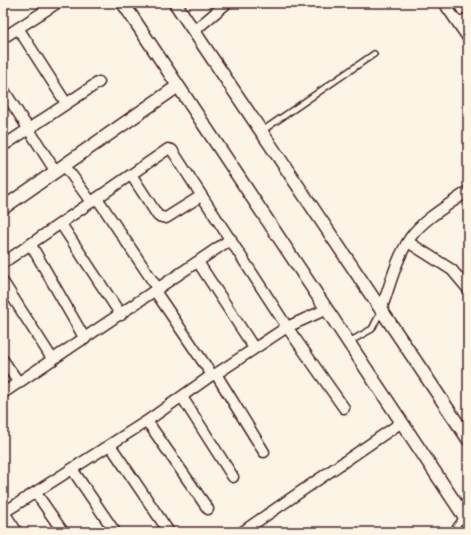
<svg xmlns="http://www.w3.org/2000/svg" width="471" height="535" font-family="Mali,sans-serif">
  <rect width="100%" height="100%" fill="#fcf5e5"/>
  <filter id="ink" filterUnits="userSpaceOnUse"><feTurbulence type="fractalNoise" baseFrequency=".025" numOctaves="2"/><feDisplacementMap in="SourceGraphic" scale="8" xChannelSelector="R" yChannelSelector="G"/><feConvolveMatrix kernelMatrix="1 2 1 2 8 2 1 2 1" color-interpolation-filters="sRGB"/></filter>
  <g filter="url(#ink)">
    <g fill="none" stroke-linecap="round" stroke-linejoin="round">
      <g stroke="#4a1f2b" stroke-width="8">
        <path id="service" d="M262,131L374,54
          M349,342L372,329L381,311
          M452,532L463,517"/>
      </g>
      <g stroke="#4a1f2b" stroke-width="13">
        <path id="minor" d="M444,3L468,38
          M458,23L468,18
          M18,28L66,103
          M194,31L227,3
          M3,38L57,3
          M3,89L56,172
          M3,146L99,82
          M65,166L91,202
          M132,176L158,216L166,218L201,196
          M97,198L158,289
          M61,224L121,315
          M408,242L452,270L468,289
          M31,245L85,339
          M198,262L254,348
          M3,263L168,149L172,150L287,327L344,408
          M3,282L53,360
          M155,291L212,375
          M381,310C390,286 396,259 410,238C424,218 449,205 468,191
          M3,360L19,383
          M216,374L264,452
          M3,393L231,239
          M182,397L233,477
          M147,421L208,509
          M110,445L169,532
          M72,469L115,532
          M36,493L63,532
          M3,511L17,532
          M3,513L147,421L212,375L216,374L287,327L327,309
          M242,532L402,422"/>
      </g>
      <g stroke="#4a1f2b" stroke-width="15">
        <path id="tertiary" d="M123,3L468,522
          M175,3L468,439
          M3,208L178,86"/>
      </g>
      <use href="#service" stroke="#fcf5e5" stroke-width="5"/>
      <use href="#minor" stroke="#fcf5e5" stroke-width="10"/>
      <use href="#tertiary" stroke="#fcf5e5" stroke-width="12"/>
    </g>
  </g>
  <rect width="471" height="535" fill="none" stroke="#fcf5e5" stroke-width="16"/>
  <rect x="8" y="8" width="455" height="519" fill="none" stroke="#4a1f2b" stroke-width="1.5" filter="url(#ink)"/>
</svg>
